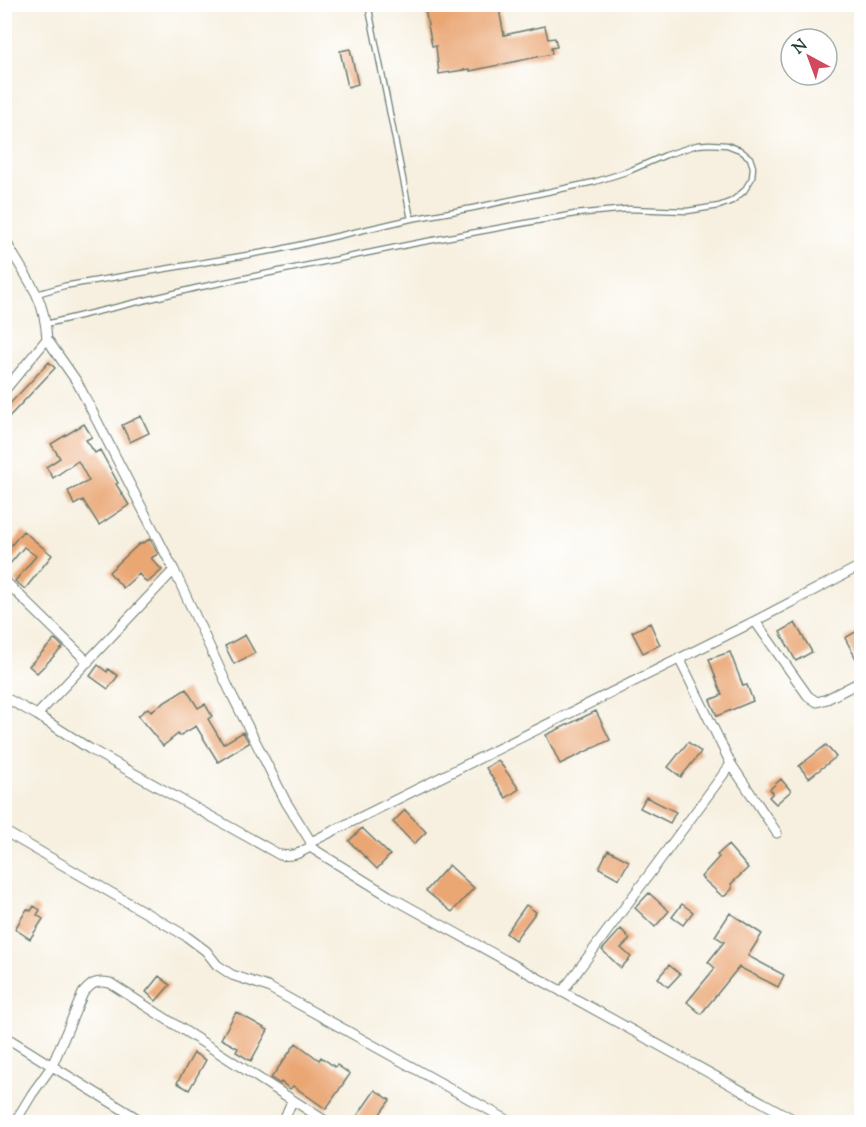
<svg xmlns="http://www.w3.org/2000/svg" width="866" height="1127" font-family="'Sorts Mill Goudy',serif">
  <rect width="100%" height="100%" fill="#fff"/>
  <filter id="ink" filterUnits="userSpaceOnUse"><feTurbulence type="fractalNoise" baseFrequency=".0167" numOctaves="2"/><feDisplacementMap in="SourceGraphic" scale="12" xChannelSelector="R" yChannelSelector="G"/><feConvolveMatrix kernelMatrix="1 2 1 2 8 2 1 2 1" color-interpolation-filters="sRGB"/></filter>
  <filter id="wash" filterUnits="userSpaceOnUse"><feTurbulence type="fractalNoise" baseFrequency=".008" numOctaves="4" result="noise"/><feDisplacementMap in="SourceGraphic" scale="24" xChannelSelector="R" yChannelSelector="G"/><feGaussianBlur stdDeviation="1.35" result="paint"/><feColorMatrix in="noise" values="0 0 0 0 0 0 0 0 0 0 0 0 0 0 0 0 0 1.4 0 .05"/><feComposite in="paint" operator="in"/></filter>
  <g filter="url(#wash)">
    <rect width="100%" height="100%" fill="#f7f0e0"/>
    <g id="blocks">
      <path fill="#eaa673" d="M424,4H450L451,11L482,4H498L504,35L545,26L548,39L555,38L557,47L551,48L552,54L470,71V69L439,74L436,46H432Z
        M350,49L358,84L348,87L340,51Z
        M49,362L55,368L4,422V410Z
        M141,416L149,433L130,442L122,425Z
        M84,424L92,437L86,440L95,453L100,450L118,483L116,484L129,505L99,525L83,500L74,505L68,491L89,481L78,461L53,478L46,467L60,458L51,444Z
        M23,531L52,555L25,589L15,581L36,556L24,547L9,565L4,561V554Z
        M150,539L158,554L151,558L162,570L147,583L139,574L123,588L109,572L139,544V545Z
        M650,623L660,645L643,653L632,632Z
        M795,623L812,652L796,661L780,632Z
        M857,631L861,639V668L845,638Z
        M245,635L255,653L234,664L225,646Z
        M55,639L63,647L37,673L29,666Z
        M730,652L743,686L747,685L753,701L717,716L710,700L722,695L709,659Z
        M98,665L107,672L108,669L118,676L108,689L90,676Z
        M186,689L198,708L205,704L212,716L208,719L223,744L243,732L249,743L218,762L196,726L179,736L178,734L163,746L138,716L148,708L151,711Z
        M596,711L610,740L560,764L546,735Z
        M688,742L701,752L681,777L668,767Z
        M826,745L836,757L809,778L799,766Z
        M498,760L519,789L506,798L486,768Z
        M781,779L791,791L776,804L769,797L773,793L770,789Z
        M646,797L676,812L670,823L640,808Z
        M405,810L426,832L414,844L393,822Z
        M362,828L390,855L377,869L349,841Z
        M728,845L748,868L731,884L732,886V889L725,896H722L701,877L719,857L717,855Z
        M608,850L629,861L619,879L599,868Z
        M449,865L474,888L452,912L426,891Z
        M649,893L669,911L655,927L635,908Z
        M682,904L693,912L683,925L672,917Z
        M526,905L536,912L515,940L506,933Z
        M34,906L40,910L37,915L43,919L30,939L15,929L27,909L31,911Z
        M730,913L762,934L748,956L784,975L778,987L739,967L701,1014L687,1002L715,968L708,962L724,942L715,936Z
        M621,929L630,939L621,948L631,957L621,968L602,950Z
        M669,965L680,974L668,987L658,978Z
        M159,976L170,985L156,1001L146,992Z
        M236,1012L268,1030L251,1061L236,1052L238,1048L221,1039Z
        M296,1043L319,1060L321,1057L335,1067L337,1065L350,1074L326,1109L293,1086L290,1089L281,1082L280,1084L271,1078Z
        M194,1053L206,1060L189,1090L177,1083Z
        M375,1090L390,1100L374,1122H353Z"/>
    </g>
  </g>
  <g filter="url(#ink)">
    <use href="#blocks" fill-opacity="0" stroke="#6b7c70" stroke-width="1.5"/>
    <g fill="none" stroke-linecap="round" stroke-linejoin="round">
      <g stroke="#6b7c70" stroke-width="7">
        <path id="service" d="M368,4L411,219
          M37,294L64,286L277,250L411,219L473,208L594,182L629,171L666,155L697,145L709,144L727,145L740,150L750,158L753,167L752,178L744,191L732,201L719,206L687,211L628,209L575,214L417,243L196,288L46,324"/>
      </g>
      <g stroke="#6b7c70" stroke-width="11">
        <path id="minor" d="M4,238C14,257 26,274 36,293C43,307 46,324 47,339L4,391
          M4,580L88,662
          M755,621L808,696L817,702L827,699L862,681
          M679,658L731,764L777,833
          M4,697L37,715L90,749L280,855C293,857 300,853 310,847L311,842L286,802L230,691L174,570L77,382L47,339
          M37,715L174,570
          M4,831L186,936L206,951L217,965L232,975L268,987L511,1122
          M311,842L755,621L862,565
          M310,847L389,896L798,1122
          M562,992L731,764
          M4,1036L52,1066L32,1094L15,1122
          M143,1122L52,1066L83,993C92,983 96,980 110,983L327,1122
          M283,1122L292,1101"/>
      </g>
      <use href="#service" stroke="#fff" stroke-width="4.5"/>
      <use href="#minor" stroke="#fff" stroke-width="9"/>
    </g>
  </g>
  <rect width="866" height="1127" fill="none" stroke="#fff" stroke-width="24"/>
  <g transform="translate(809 57) rotate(319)"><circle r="28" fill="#ffffff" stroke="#a5b1ae" stroke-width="1.5"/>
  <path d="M0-4.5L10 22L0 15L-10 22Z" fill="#d1495b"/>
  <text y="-9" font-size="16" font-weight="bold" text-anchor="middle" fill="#1f3d34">N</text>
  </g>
</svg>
